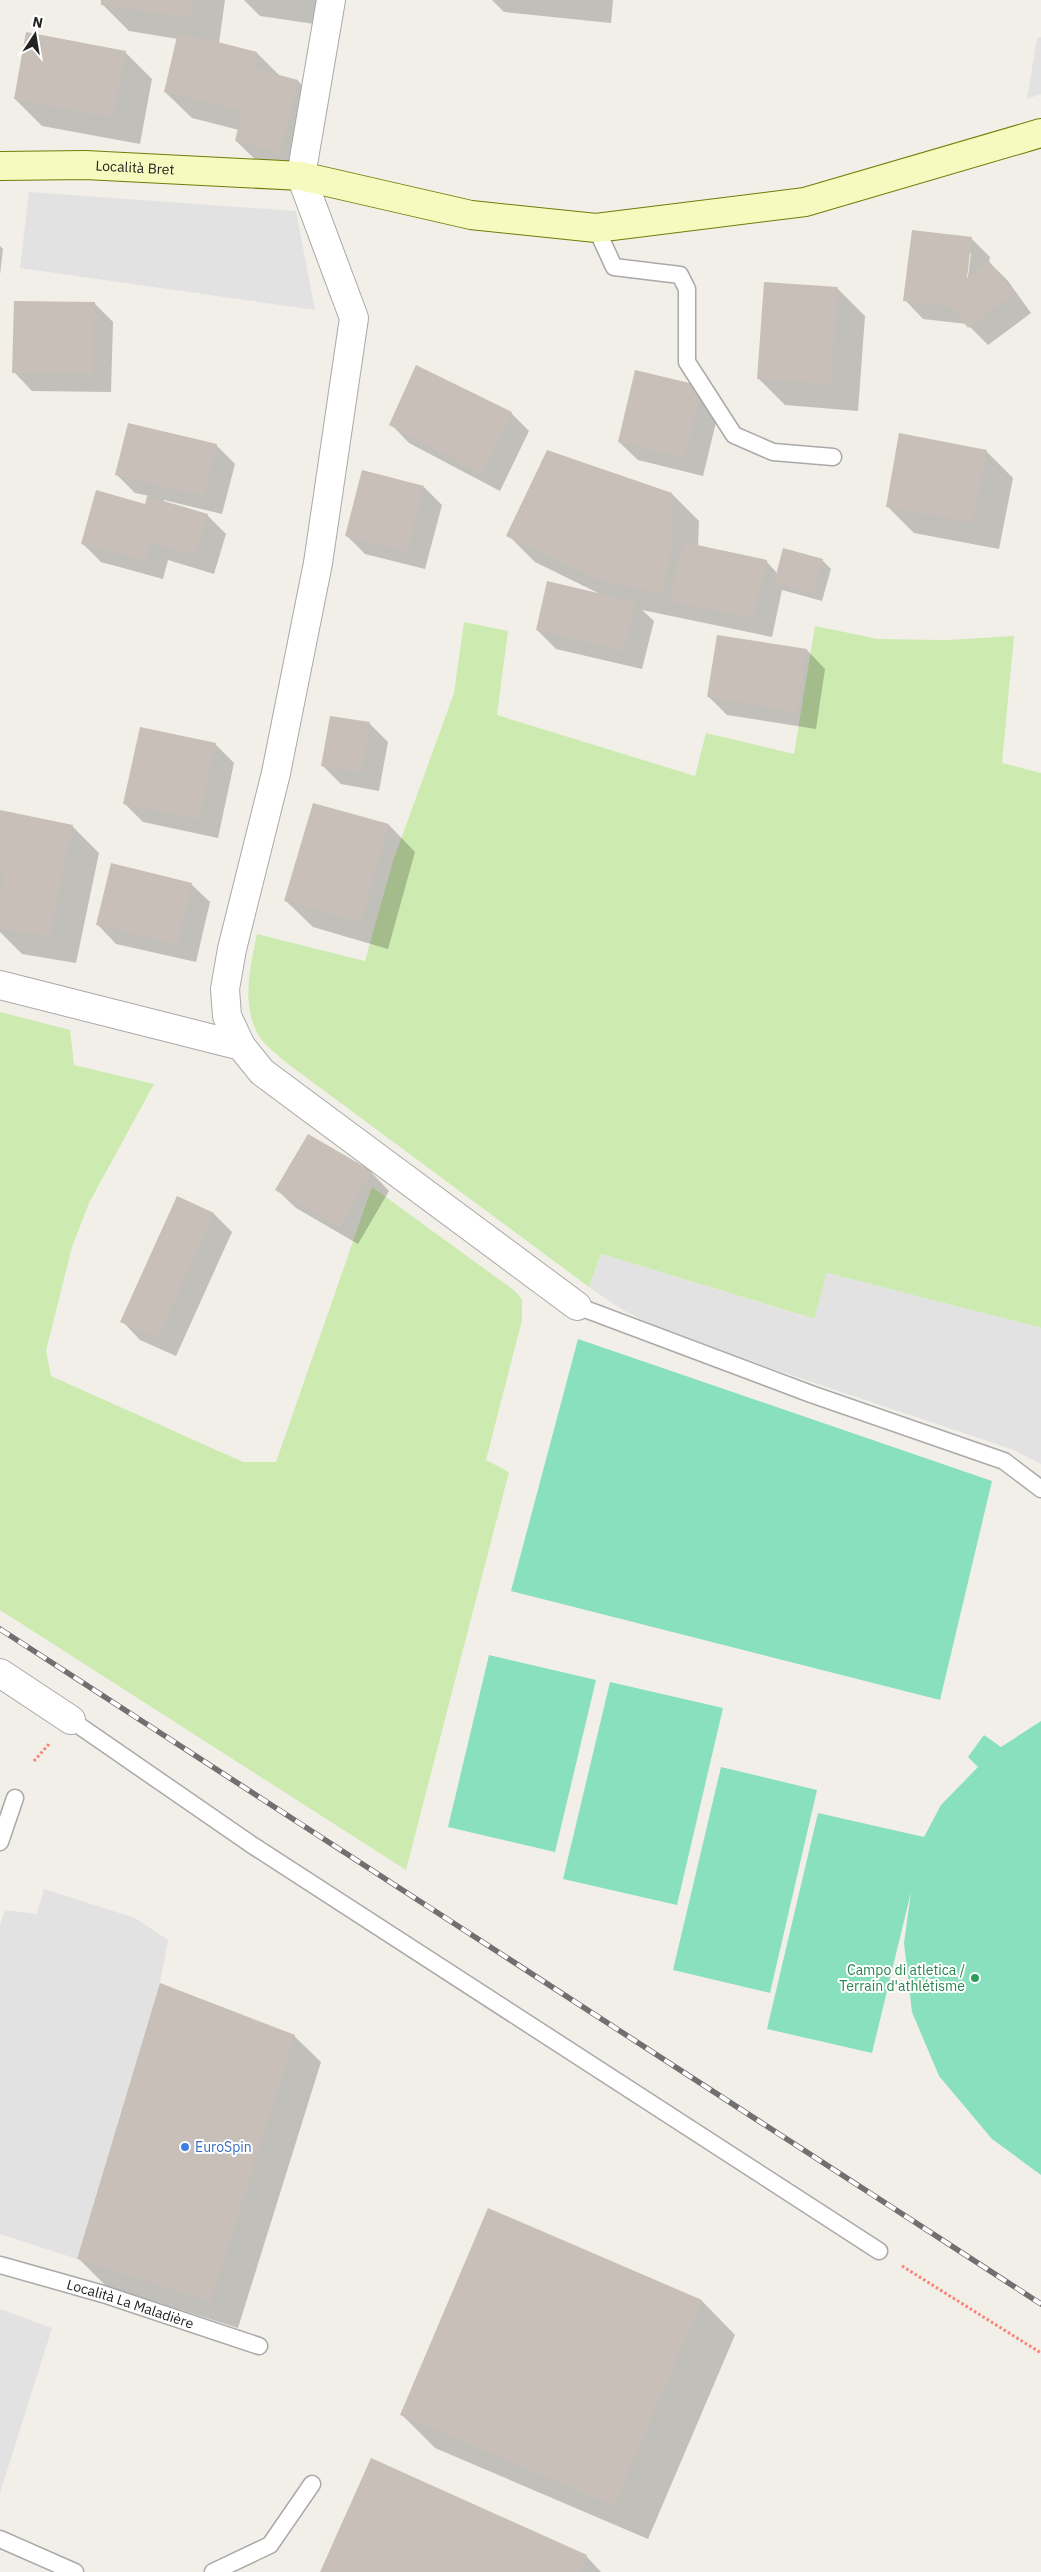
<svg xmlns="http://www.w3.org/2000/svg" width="1041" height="2572" font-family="'IBM Plex Sans',sans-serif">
  <rect width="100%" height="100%" fill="#f2efe9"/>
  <path fill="#cdebb0" d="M464,622L508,631L497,715L695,776L706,733L794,754L815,626L878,639L947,640L1014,636L1002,763L1041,773V1328L827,1273L815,1319L601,1254L589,1287L284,1061C277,1054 267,1047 261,1039C240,1008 250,968 257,934L365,961L393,861L454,693Z
    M0,1012L70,1030L74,1065L154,1084L89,1203L72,1247L46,1351L51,1376L243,1462H276L372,1187L515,1291L522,1300V1320L486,1460L509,1472L406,1870L0,1610Z"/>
  <path fill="#88e0be" d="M578,1339L992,1481L940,1700L511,1591Z
    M489,1655L596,1680L555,1852L448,1827Z
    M610,1682L723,1708L677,1905L563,1879Z
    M1041,1721V2175L992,2139L939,2076L912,2012L904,1943L911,1892L872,2053L767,2029L818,1813L924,1837L941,1805L978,1767L968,1757L984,1735L1001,1747Z
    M721,1767L817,1790L770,1993L673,1970Z"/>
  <path fill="#e2e2e2" d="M1041,37V94L1027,99L1037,38Z
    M29,192L296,211L315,310L20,268Z
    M601,1254L814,1319L827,1273L1041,1328V1464L1011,1449L672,1335L621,1309L589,1287Z
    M44,1889L135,1918L168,1940L160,1983L77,2259L0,2234V1925L5,1910L37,1914Z
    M0,2309L52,2328L0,2493Z"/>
  <path fill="#0003" fill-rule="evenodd" d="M103,0H225L219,43L257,53L280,76L298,81L325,108L307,179L263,167L236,141L239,130L192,118L165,92L178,39L129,31L102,4Z
    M244,0H331L328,26L260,16Z
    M492,0H613L611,23L504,12Z
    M125,52L152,79L140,144L42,126L15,99Z
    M971,238L990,257L989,262L1008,281L1031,313L988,345L967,324L923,319L905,300ZM968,253H971L967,284H965Z
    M0,246L3,249L0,275Z
    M838,289L865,316L858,411L785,405L758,378Z
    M94,303L113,322L111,392L32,391L14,372Z
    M702,387L720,406L703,476L638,460L619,442Z
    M511,413L529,431L500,491L409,443L391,424Z
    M216,445L235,464L222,514L164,500L163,502L207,515L226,534L214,574L168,560L163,579L101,562L82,543L146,505L149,496L135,493L116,474Z
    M986,451L1013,478L999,549L914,533L887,506Z
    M424,487L442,505L425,569L365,554L346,535Z
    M672,494L699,521L698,547L766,561L777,573L822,560L831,569L822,601L782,590L772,637L642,610L654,621L642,669L556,649L537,630L598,593L535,562L508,535Z
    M718,637L807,650L825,669L816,729L727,715L708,696Z
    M369,723L388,742L379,791L341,784L323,766Z
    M215,744L234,763L218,838L143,822L125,804Z
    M0,811L72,826L99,853L76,963L22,954L0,932Z
    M389,825L415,852L388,949L313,927L286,901Z
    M191,884L210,902L196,962L116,944L98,925Z
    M371,1172L389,1191L358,1244L296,1208L277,1190Z
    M178,1197L214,1214L232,1232L176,1356L140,1340L122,1321Z
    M294,2036L321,2062L238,2328L106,2286L79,2259Z
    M489,2210L702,2301L735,2335L648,2539L435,2448L401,2414Z
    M586,2556L601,2572H321Z"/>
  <path fill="#c7bfb8" d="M101,0H194L192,18L101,5Z
    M26,32L126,51L113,118L14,99Z
    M178,32L257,52L253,68L298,80L280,153L235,141L242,111L164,92Z
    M912,230L972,237L967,278L989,261L1014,294L968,328L952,307L903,301Z
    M764,282L838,287L831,384L757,379Z
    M14,301L95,302L93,374L12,373Z
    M416,365L512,412L481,474L389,425Z
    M635,370L702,386L685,458L618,442Z
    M128,423L217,444L204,496L115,475Z
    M899,433L987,450L973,523L886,507Z
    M547,450L672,493V541L663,595L596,579L506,536Z
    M362,470L424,486L407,552L345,536Z
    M96,490L145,504L147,496L208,514L195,556L150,543L145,561L81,544Z
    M683,542L767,560L753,619L669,601Z
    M783,548L823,559L813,593L774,583Z
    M547,581L636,602L624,651L536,630Z
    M717,635L807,649L797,712L707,697Z
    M330,716L370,722L361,773L321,766Z
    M140,727L216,743L199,820L123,804Z
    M313,803L389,824L361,922L284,901Z
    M0,810L73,825L50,936L0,929V897L4,875L0,874Z
    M111,863L192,883L177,945L96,925Z
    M308,1134L372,1171L339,1227L275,1190Z
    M177,1196L214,1213L158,1338L120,1322Z
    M160,1983L295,2035L211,2302L77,2259Z
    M488,2208L702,2300L614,2506L400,2415Z
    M371,2458L587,2555L579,2572H320Z"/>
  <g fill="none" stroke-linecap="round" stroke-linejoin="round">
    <g stroke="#a9a9a9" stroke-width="19">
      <g id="lane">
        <path d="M596,228L614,267L680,275L687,289V362L734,435L773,452L833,457"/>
        <path d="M577,1306L811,1394L1004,1461L1041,1489"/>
        <path d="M71,1720L252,1845L879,2251"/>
        <path d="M0,1842L15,1798"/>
        <path id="s1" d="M0,2265L103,2294L259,2346"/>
        <path d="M0,2539L75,2572"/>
        <path d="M213,2572L270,2545L312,2484"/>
      </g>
    </g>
    <g stroke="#a9a9a9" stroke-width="30">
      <path id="street" d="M331,0L301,176L354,318L318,563L276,773L232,949L225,989L227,1016L241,1046L262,1072L577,1306
        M0,985L241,1046
        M0,1673L71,1720"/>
    </g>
    <g stroke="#707d05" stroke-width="30">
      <g id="secondary">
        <path id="s2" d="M0,166L85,165L301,176L471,215L596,228L805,202L1041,133"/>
      </g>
    </g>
    <path stroke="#fa8072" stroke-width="3" stroke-dasharray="2.5 2.5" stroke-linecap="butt" d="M34,1761L49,1744
      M902,2266L1041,2353"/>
    <use href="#lane" stroke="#fff" stroke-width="16"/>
    <use href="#street" stroke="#fff" stroke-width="28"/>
    <use href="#secondary" stroke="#f7fabf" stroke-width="28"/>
    <g stroke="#707070" stroke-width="5.5">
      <path id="rail" d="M0,1629L1041,2304"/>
    </g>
    <use href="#rail" stroke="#fff" stroke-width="4" stroke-dasharray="11" stroke-linecap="butt"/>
  </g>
  <circle fill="#2e9e5b" stroke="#fff" stroke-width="2" cx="975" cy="1978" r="5"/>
  <circle fill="#3f7fe0" stroke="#fff" stroke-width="2" cx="185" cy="2147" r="5"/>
  <g text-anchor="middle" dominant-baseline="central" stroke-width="4" stroke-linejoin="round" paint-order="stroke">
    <g font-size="14" fill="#222" stroke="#fff">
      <text stroke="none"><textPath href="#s2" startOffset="135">Località Bret</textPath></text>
      <text stroke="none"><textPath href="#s1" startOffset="136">Località La Maladière</textPath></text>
    </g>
    <g font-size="14" fill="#27864d" stroke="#fff" text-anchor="end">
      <text x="965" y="1970">Campo di atletica /<tspan x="965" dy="16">Terrain d'athlétisme</tspan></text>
    </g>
    <g font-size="14" fill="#366cbe" stroke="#fff" text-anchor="start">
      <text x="195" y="2147">EuroSpin</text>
    </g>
  </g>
  <g transform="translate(35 35) rotate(12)" stroke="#ffffff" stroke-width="4" paint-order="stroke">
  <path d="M0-4L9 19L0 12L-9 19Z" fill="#222222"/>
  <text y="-8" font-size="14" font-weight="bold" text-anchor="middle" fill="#222222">N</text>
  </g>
</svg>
